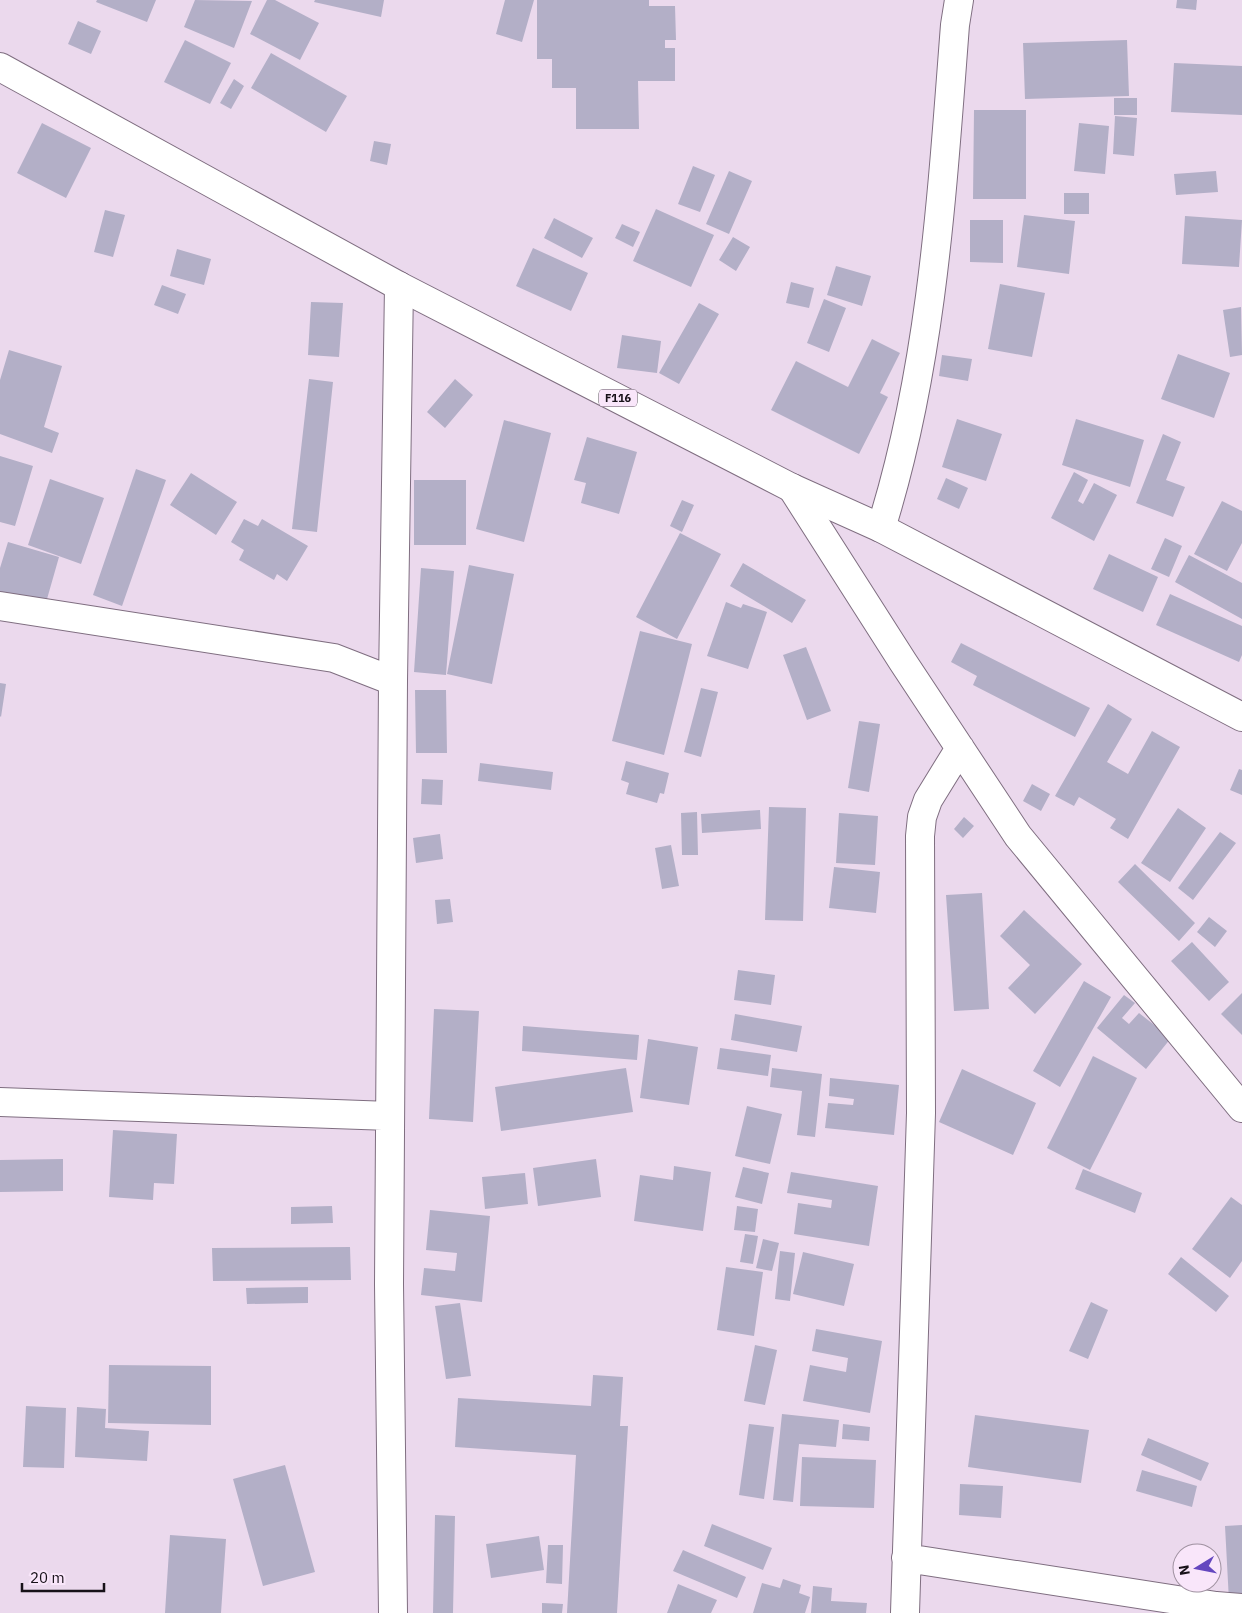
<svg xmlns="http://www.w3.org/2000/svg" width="1242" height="1613" font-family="'IBM Plex Sans',sans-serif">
  <rect width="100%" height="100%" fill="#ebd9ed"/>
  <path fill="#b3afc7" d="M97,0H156L147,22L96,2Z
    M195,0L252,1L234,48L184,27Z
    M267,0H275L319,23L300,60L250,34Z
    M315,0H384L381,17L314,2Z
    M505,0H534L522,42L496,34Z
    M537,0H649V6H675L676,40H665V48H675V81H638L639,129H576V88H552V59H537Z
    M1177,0H1197L1196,10L1176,8Z
    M78,21L101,31L91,54L68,44Z
    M185,40L231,63L210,104L164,82Z
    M1127,40L1129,96L1025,99L1023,43Z
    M271,53L347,96L326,132L251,88Z
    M1174,63L1242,66V115L1171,112Z
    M234,79L244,86L231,109L220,103Z
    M1114,98H1137V115H1114Z
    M974,110H1026V199H973Z
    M1115,116L1137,118L1134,156L1113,154Z
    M42,123L91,148L66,198L17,173Z
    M1079,123L1109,126L1105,174L1074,171Z
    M374,141L391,144L387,165L370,161Z
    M693,166L715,175L700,212L678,204Z
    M729,171L752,181L729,234L706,224Z
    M1216,171L1218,192L1176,195L1174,174Z
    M1064,193H1089V214H1064Z
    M656,209L714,235L691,287L633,261Z
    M105,210L125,215L113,257L94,252Z
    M1024,215L1075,221L1069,274L1017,267Z
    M1185,216L1242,220L1239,267L1182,264Z
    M554,218L593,238L582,258L544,238Z
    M970,220H1003V263L970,262Z
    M622,224L640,232L633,247L615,238Z
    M733,237L750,247L736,271L719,260Z
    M533,248L588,273L571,311L516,286Z
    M177,249L211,259L204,285L170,276Z
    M836,266L871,276L862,306L827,295Z
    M791,282L814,288L809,308L786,303Z
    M1000,284L1045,293L1032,357L988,349Z
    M162,285L186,294L178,314L154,305Z
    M824,299L846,308L829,352L807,343Z
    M311,302L343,303L339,357L308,355Z
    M699,303L719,314L679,384L659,373Z
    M1241,307L1242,355L1230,357L1223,310Z
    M622,335L661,341L657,373L617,368Z
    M872,339L900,353L880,393L888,397L859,454L771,410L796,361L848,387Z
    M9,350L62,366L44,427L59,433L52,453L0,434V380Z
    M1178,354L1230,373L1214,418L1161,399Z
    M942,355L972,359L968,381L939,376Z
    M309,379L333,382L317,532L292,529Z
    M455,379L473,395L445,428L427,412Z
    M957,419L1002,434L986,481L942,467Z
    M1076,419L1144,440L1130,487L1062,465Z
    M504,420L551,433L524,542L476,529Z
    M1163,434L1181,442L1166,480L1185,487L1173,517L1136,503Z
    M587,437L637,452L619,514L581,503L586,483L574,480Z
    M0,456L33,466L15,526L0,522Z
    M136,469L166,480L122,606L93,595Z
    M1074,472L1088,480L1078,501L1083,504L1094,483L1117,495L1094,541L1051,518Z
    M191,473L237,502L216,535L170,505Z
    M946,478L968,488L959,509L937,499Z
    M50,479L104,498L81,564L28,545Z
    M414,480H466V545H414Z
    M682,500L694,505L682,532L670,526Z
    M1222,501L1242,511V543L1227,571L1194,554Z
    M244,519L258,526L262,519L308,546L287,581L277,574L274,580L239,560L244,550L231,542Z
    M680,533L721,554L677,639L636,617Z
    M1165,538L1182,546L1169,577L1151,569Z
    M8,542L59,557L45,606L0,593V568Z
    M1109,554L1158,577L1143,612L1093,589Z
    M1189,555L1242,583V619L1175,582Z
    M743,563L806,600L792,623L730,586Z
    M469,565L514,574L492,684L447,674Z
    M421,568L454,571L446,675L414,672Z
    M1170,594L1242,626V655L1239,662L1156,625Z
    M726,602L741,608L743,604L767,612L748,669L707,656Z
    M640,631L692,644L664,755L612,741Z
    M961,643L1090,708L1075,737L973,685L977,676L951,662Z
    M806,647L831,711L807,720L783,655Z
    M0,683L6,684L1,717L0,716Z
    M701,688L718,692L701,757L684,752Z
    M415,690H446L447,753H416Z
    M1108,704L1132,719L1107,762L1128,774L1152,731L1180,747L1128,839L1110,828L1116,819L1079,797L1074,806L1055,796Z
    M859,721L880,724L869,792L848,788Z
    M626,761L669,773L664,794L660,793L657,803L626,794L629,783L621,780Z
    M480,763L553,772L551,790L478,781Z
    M1239,769L1242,770V795L1230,790Z
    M422,779L443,780L442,805L421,804Z
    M1032,784L1050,794L1041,811L1023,801Z
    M769,807L806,808L803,921L765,920Z
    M1178,808L1206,828L1170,882L1141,863Z
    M760,810L761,829L702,833L701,814Z
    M697,812L698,855H682L681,813Z
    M839,813L878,816L875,865L836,863Z
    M964,817L974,826L963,838L954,829Z
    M1220,832L1236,843L1193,900L1178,888Z
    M440,834L443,859L416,863L413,838Z
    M671,845L679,886L662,889L655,848Z
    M1135,864L1195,923L1179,941L1118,882Z
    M834,867L880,872L876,913L829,908Z
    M982,893L989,1009L954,1011L946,895Z
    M450,899L453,922L437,924L435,900Z
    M1024,910L1082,964L1035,1014L1008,988L1030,965L1000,936Z
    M1209,917L1227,931L1215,947L1197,932Z
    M1192,942L1229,982L1209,1001L1171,961Z
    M738,970L775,975L771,1005L734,1000Z
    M1084,981L1111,997L1060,1087L1033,1071Z
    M1242,993V1035L1221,1014Z
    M1124,995L1135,1003L1122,1018L1129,1024L1139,1013L1171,1038L1146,1069L1097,1028Z
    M434,1009L479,1011L473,1122L429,1119Z
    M735,1014L802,1026L797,1052L731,1040Z
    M523,1026L639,1035L637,1060L522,1051Z
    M648,1039L698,1047L689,1105L640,1098Z
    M720,1048L771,1055L768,1076L717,1069Z
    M1093,1056L1137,1078L1090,1170L1047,1148Z
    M626,1068L633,1112L501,1131L495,1087Z
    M772,1068L822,1074L815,1137L797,1135L802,1091L770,1087Z
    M962,1069L1036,1103L1013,1155L939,1122Z
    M830,1078L899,1085L894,1135L825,1128L828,1103L853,1105L854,1099L829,1096Z
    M747,1106L782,1114L770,1164L735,1156Z
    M113,1130L177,1134L174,1184L154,1183L153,1200L109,1197Z
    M63,1159V1191L0,1192V1160Z
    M596,1159L601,1197L538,1206L533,1168Z
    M674,1166L711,1172L703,1231L634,1221L640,1175L673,1180Z
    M743,1167L769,1173L762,1204L735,1197Z
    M1083,1169L1142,1193L1135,1213L1075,1189Z
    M791,1172L878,1186L869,1246L794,1234L798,1203L831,1208L832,1200L787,1193Z
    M525,1173L528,1204L485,1209L482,1177Z
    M1231,1197L1242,1205V1261L1230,1278L1192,1249Z
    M332,1206L333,1223L291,1224V1207Z
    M737,1206L758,1209L755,1232L734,1230Z
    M430,1210L490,1216L482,1302L421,1295L424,1268L455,1271L457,1253L426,1250Z
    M745,1234L758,1236L753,1264L740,1262Z
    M763,1239L779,1243L772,1271L756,1268Z
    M350,1247L351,1280L213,1281L212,1248Z
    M780,1251L795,1253L790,1301L775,1299Z
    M803,1252L854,1264L844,1306L793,1294Z
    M1181,1257L1229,1296L1216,1312L1168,1274Z
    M726,1267L763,1272L754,1336L717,1330Z
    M308,1287V1303L247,1304L246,1288Z
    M1091,1302L1108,1310L1088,1359L1069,1351Z
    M460,1303L471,1376L446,1379L435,1306Z
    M816,1329L882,1341L870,1413L803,1401L810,1365L846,1372L848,1358L812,1351Z
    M755,1345L777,1350L765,1405L744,1401Z
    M109,1365L211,1366V1425L108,1423Z
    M593,1375L623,1377L620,1426H628L617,1613H567L576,1455L455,1447L458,1398L591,1406Z
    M26,1406L66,1408L64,1468L23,1467Z
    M77,1407L106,1409L105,1428L149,1431L147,1461L75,1457Z
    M782,1414L839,1420L836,1447L799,1444L793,1502L773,1500Z
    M975,1415L1089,1430L1081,1483L968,1467Z
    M749,1424L774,1427L764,1499L739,1495Z
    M843,1424L870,1427L869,1441L842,1439Z
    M1148,1438L1209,1463L1201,1481L1141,1455Z
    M802,1457L876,1460L874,1508L800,1506Z
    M285,1465L315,1572L263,1586L233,1479Z
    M1142,1470L1197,1486L1192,1507L1136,1491Z
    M960,1484L1003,1486L1001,1518L959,1515Z
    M435,1515L455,1516L453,1613H433Z
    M712,1524L772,1548L763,1570L704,1546Z
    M1242,1525V1600L1229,1601L1225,1526Z
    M170,1535L226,1539L221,1613H165Z
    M539,1536L544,1570L491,1578L486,1544Z
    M548,1545H563L562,1584L546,1583Z
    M683,1550L746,1577L737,1598L673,1571Z
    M783,1579L801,1585L799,1593L810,1597L805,1613H753L762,1583L780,1588Z
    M678,1584L717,1600L711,1613H667Z
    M813,1586L832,1588L831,1601L867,1603L866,1613H811Z
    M542,1603L563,1604L562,1613H542Z"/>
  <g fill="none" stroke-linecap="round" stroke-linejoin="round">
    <g stroke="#7f6e80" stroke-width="30">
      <path id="minor" d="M792,488L903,662L1018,836L1242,1108
        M881,528C932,366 942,194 955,25L959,0
        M0,606L334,658L393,681
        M0,1102L390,1116
        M906,1558L1216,1606L1242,1608
        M393,1613L389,1284L393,681L399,286
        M905,1613L921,1113L920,836L922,817L928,800L960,748"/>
    </g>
    <g stroke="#7f6e80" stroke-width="30">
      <path id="major" d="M0,67L399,286L792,488L881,528L1242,717"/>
    </g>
    <use href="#minor" stroke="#fff" stroke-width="28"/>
    <use href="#major" stroke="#fff" stroke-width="28"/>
  </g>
  <g text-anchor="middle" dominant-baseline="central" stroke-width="4" stroke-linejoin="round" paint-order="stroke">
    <rect fill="#f9e6fa" stroke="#5b515c" stroke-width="1" x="599" y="389.5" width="38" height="17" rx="4"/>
    <g font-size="11" font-weight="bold" fill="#171118">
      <text x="618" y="398">F116</text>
    </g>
  </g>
  <g transform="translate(1197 1568) rotate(260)"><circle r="24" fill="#f9e6fa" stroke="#9f91a0"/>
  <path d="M0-4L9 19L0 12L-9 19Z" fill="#6447bf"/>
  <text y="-8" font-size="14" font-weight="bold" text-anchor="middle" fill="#171118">N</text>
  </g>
  <path d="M22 1583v8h82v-8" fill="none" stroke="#171118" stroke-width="2.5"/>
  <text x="30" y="1583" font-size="15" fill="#171118" stroke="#f9e6fa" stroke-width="4" paint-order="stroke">20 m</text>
</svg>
